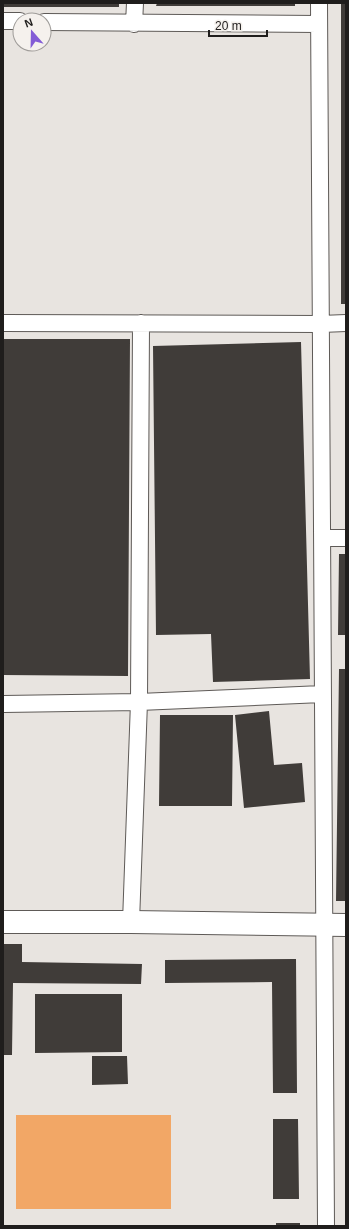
<svg xmlns="http://www.w3.org/2000/svg" width="349" height="1229" font-family="Arial,sans-serif">
  <rect width="100%" height="100%" fill="#e8e4e0"/>
  <path fill="#f2a766" d="M16,1115H171V1209H16Z"/>
  <path fill="#403c39" d="M3,3H119V7H3Z
    M157,3H295V6H156Z
    M341,3H346V304H341Z
    M3,339H130L128,676L3,675Z
    M301,342L310,679L213,682L211,634L156,635L153,346Z
    M339,554H346V635H338Z
    M339,669H346V901H336Z
    M269,711L274,765L302,763L305,802L244,808L235,715Z
    M160,715H233L232,806H159Z
    M3,944H22V962L142,964L141,984L13,983L12,1055H3Z
    M296,959L297,1093H273L272,982L165,983V960Z
    M35,994H122V1052L35,1053Z
    M92,1056H127L128,1084L92,1085Z
    M273,1119H298L299,1199H273Z
    M276,1223H300V1226H276Z"/>
  <g fill="none" stroke-linecap="round" stroke-linejoin="round">
    <g stroke="#5e5a57" stroke-width="18">
      <path id="street" d="M319,3L326,1226
        M3,21H20
        M44,22L319,24
        M134,24L135,3
        M3,323L321,324L346,323
        M323,538H346
        M3,704L139,702L322,694
        M131,922L139,702L141,323"/>
    </g>
    <g stroke="#5e5a57" stroke-width="24">
      <path id="secondary" d="M3,922H131L346,925"/>
    </g>
    <use href="#street" stroke="#fff" stroke-width="16"/>
    <use href="#secondary" stroke="#fff" stroke-width="22"/>
  </g>
  <rect width="349" height="1229" fill="none" stroke="#1f1d1c" stroke-width="8"/>
  <g transform="translate(32 32) rotate(340)"><circle r="19" fill="#f5f1ed" stroke="#9f9c99"/>
  <path d="M0-3L7 15L0 10L-7 15Z" fill="#835cd6"/>
  <text y="-6" font-size="11" font-weight="bold" text-anchor="middle" fill="#1f1d1c">N</text>
  </g>
  <path d="M209 30v6h58v-6" fill="none" stroke="#1f1d1c" stroke-width="2"/>
  <text x="215" y="30" font-size="12" fill="#1f1d1c" stroke="#f5f1ed" stroke-width="3" paint-order="stroke">20 m</text>
</svg>
